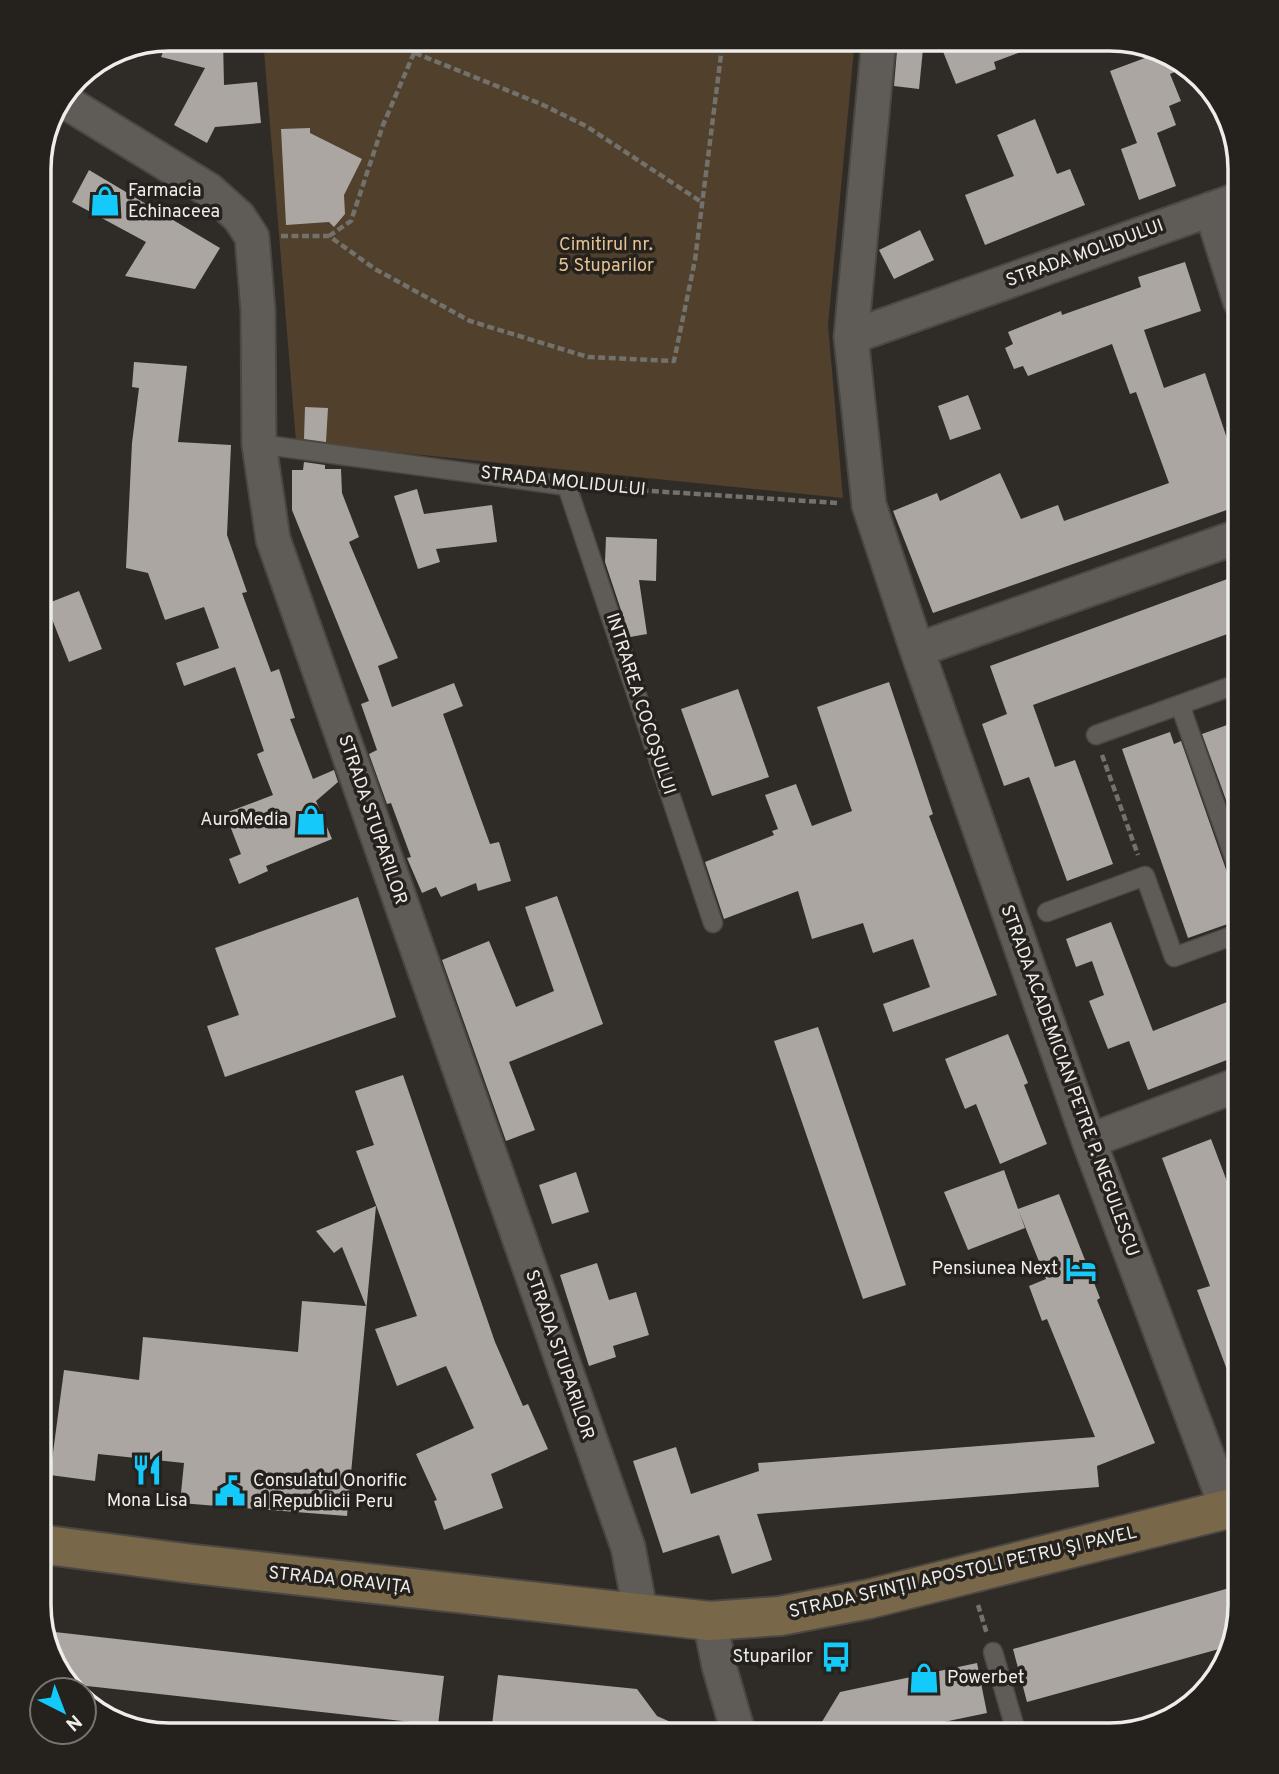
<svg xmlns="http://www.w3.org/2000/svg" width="1279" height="1774" font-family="Overpass,sans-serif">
  <rect width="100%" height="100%" fill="#2f2c27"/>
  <path fill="#50402c" d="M263,39H855L828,325L843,498L296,442Z"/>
  <path fill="#aba6a1" d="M223,39L224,85L257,82L261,123L215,127L207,143L174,125L205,68L161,57L169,38Z
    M898,39H924L919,89L894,86Z
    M969,39H1050V41L994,62L996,69L956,84L942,49Z
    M1161,52L1176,56L1187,67L1170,74L1181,101L1169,106L1176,125L1157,133L1176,186L1139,200L1121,149L1137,143L1110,71Z
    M1035,119L1057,174L1070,169L1085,205L985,245L965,195L1014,176L997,135Z
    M310,128V133L362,159L344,195L345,214L334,227L329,222L286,225L281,129Z
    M89,170L220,248L195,289L125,276L146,242L72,202Z
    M920,230L934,260L894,279L879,250Z
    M1185,262L1201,311L1144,330L1164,388L1205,373L1241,480V505L933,613L893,511L937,493L940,501L1000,473L1021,519L1058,505L1064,521L1169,483L1136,392L1130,394L1112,344L1028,376L1023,366L1014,369L1005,348L1013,344L1008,332L1061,311L1062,315L1141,287L1138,277Z
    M134,362L187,366L178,442L231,445L227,535L247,592L242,593L271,672L279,669L295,718L290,719L313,779L334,770L338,782L316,801L332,839L266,866L268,871L239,884L229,859L241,854L225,813L273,795L257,754L264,751L235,667L184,686L176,663L219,648L204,607L165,620L148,573L126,568L132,443L139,388L132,387Z
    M968,395L981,429L950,440L938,406Z
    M305,407L328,408L326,442L304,439Z
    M304,462L325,465V469H341L342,493L359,537L349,542L398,658L378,666L392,707L454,683L463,706L443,714L490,844L499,842L511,881L478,891L476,883L441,897L436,887L422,893L407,858L411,857L391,803L387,804L369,754L377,750L361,704L369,701L292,510V470H303Z
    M417,489L424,514L492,505L497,542L436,549L440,562L418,569L394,496Z
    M606,537L657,539L656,581L639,580L647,634L630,637L605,562Z
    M1241,574V629L1033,705L1055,767L1075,760L1113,864L1067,881L1029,777L1004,786L982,724L1007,714L990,666Z
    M79,591L102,649L69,662L46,604Z
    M889,682L933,814L929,816L997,995L893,1032L883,1004L930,987L913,939L873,953L863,923L812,939L798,891L724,919L705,862L774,835L772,831L778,829L765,795L796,784L812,826L852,811L817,707Z
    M738,689L769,777L712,796L681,709Z
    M1241,720V841L1202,734Z
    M1170,732L1174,744L1181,741L1229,878L1241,885V907L1231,908L1236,921L1188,938L1122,749Z
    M557,896L603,1024L509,1062L535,1130L506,1141L442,960L489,941L516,1007L554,991L525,907Z
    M358,897L396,1017L225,1077L207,1026L239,1015L215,948Z
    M1111,922L1153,1031L1240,997V1055L1148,1090L1129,1041L1108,1049L1089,1001L1104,995L1092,961L1076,967L1066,939Z
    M818,1027L906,1285L863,1299L774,1041Z
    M1008,1034L1028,1083L1024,1085L1047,1144L1000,1164L976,1104L965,1109L945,1059Z
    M403,1075L495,1342L523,1406L528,1404L548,1449L491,1474L503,1508L444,1530L434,1501L437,1500L416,1454L474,1428L446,1366L397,1386L375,1329L417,1316L356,1151L374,1145L355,1091Z
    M1211,1139L1240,1216L1238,1399L1197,1290L1210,1286L1162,1158Z
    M1004,1170L1025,1228L968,1250L944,1192Z
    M576,1172L589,1212L552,1224L539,1185Z
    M1059,1194L1100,1298L1097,1300L1155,1443L1097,1466L1099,1487L757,1514L772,1560L732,1574L719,1535L663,1553L633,1461L676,1447L691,1494L759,1471L758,1463L1095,1437L1047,1319L1042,1321L1029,1286L1046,1279L1018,1209Z
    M376,1206L347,1516L180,1503L184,1463L98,1454L95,1481L50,1475L64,1370L139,1380L143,1337L298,1352L302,1301L366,1306L342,1247L334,1253L316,1231Z
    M597,1263L609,1300L636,1292L649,1335L613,1346L616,1357L589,1366L560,1275Z
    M1240,1585V1606L1230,1646L1027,1702L1013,1649Z
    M46,1631L444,1676L438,1725L69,1684L56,1671Z
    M977,1663L987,1713L881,1735H814L840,1692Z
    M498,1675L637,1689L657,1716L700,1735H585L492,1725Z"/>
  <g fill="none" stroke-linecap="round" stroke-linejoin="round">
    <g stroke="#4b4844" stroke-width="21">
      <path id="service" d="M259,444L567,486L713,923
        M1180,705L1240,874
        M1096,735L1240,683
        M1047,912L1145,876L1174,957L1240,933
        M993,1652L1017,1735"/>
    </g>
    <g stroke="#4b4844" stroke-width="37">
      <path id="minor" d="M879,39L851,337L869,505L917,650L1089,1141L1227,1509
        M61,99L209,190L239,217L252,237L258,310L259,444L273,539L628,1547L641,1615
        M1211,209L1240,301
        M851,337L1240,199
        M917,650L1240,536
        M1089,1141L1240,1084
        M710,1621L719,1666L739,1735"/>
    </g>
    <g stroke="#4b4844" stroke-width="42">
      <path id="secondary" d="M39,1544L185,1563L710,1621L780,1616L869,1599L1240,1506"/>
    </g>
    <path stroke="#73716c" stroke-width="4.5" stroke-dasharray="7 3.5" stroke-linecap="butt" d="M415,53L541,104L586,126L703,203
      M281,236H329L375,269L470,321L588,357L674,361L695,260L723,39
      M329,236L351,221L383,125L420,39
      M589,487L838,503
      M1102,755L1138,855
      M978,1605L987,1634"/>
    <use href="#service" stroke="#5f5c57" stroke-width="18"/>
    <use href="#minor" stroke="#5f5c57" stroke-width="33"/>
    <use href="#secondary" stroke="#79674a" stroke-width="38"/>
  </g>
  <defs>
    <g id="shop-bare" transform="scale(2.415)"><path d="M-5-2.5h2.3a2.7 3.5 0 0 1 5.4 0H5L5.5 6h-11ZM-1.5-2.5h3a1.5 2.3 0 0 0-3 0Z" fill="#13cafb" stroke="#25221e" stroke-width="2.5" paint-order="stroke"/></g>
    <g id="hotel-bare" transform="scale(2.415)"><path d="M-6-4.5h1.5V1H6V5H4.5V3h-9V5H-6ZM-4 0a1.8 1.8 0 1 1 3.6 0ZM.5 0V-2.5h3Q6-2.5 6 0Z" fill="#13cafb" stroke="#25221e" stroke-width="2.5" paint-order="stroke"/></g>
    <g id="restaurant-bare" transform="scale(2.415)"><path d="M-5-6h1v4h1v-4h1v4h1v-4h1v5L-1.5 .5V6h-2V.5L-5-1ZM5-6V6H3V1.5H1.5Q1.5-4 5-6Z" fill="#13cafb" stroke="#25221e" stroke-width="2.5" paint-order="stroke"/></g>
    <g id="civic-bare" transform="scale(2.415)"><path d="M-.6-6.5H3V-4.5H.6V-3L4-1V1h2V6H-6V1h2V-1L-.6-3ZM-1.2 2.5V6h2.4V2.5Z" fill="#13cafb" stroke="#25221e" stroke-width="2.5" paint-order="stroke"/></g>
    <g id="bus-bare" transform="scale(2.415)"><path d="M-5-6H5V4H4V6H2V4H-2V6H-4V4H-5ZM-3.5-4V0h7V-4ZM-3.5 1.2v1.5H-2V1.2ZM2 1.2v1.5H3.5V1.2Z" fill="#13cafb" stroke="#25221e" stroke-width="2.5" paint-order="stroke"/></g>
  </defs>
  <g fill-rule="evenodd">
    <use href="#shop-bare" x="105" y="201"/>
    <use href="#shop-bare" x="311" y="820"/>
    <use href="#hotel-bare" x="1081" y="1269"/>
    <use href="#restaurant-bare" x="147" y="1470"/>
    <use href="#civic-bare" x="230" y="1491"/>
    <use href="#bus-bare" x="836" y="1657"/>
    <use href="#shop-bare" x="924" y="1678"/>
  </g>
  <g text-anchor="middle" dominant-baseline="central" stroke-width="7" stroke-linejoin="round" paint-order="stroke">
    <g font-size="18" fill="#efedea" stroke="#25221e" text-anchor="start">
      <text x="128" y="191">Farmacia<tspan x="128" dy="21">Echinaceea</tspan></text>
      <text x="288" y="820" text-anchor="end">AuroMedia</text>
      <text x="1058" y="1269" text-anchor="end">Pensiunea Next</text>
      <text x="253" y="1481">Consulatul Onorific<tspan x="253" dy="21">al Republicii Peru</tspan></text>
      <text x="147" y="1501" text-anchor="middle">Mona Lisa</text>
      <text x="813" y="1657" text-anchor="end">Stuparilor</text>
      <text x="947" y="1678">Powerbet</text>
    </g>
    <g font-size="18" fill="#e5c193" stroke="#25221e">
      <text x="606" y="245">Cimitirul nr.<tspan x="606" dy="21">5 Stuparilor</tspan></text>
    </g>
    <g font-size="18" fill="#efedea" stroke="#25221e">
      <text transform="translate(1085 254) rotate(-20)">STRADA MOLIDULUI</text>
      <text transform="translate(563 482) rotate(6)">STRADA MOLIDULUI</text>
      <text transform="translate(640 704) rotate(72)">INTRAREA COCOȘULUI</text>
      <text transform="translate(372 820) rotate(71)">STRADA STUPARILOR</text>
      <text transform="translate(1069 1081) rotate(70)">STRADA ACADEMICIAN PETRE P. NEGULESCU</text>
      <text transform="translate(559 1355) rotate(71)">STRADA STUPARILOR</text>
      <text transform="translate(963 1573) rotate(-13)">STRADA SFINȚII APOSTOLI PETRU ȘI PAVEL</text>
      <text transform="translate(340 1581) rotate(6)">STRADA ORAVIȚA</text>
    </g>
  </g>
  <path d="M0 0H1279V1774H0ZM169 51H1110A118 118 0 0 1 1228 169V1605A118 118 0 0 1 1110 1723H169A118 118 0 0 1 51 1605V169A118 118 0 0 1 169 51Z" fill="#25221e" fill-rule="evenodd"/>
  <path fill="none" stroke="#efedea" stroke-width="3.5" d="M169 51H1110A118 118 0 0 1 1228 169V1605A118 118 0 0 1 1110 1723H169A118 118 0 0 1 51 1605V169A118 118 0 0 1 169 51Z"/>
  <g transform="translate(63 1711) rotate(138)"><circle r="33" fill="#25221e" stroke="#767370" stroke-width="2"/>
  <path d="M0-5L12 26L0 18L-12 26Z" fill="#13cafb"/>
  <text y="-10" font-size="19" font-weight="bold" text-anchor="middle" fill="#efedea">N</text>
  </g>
</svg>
